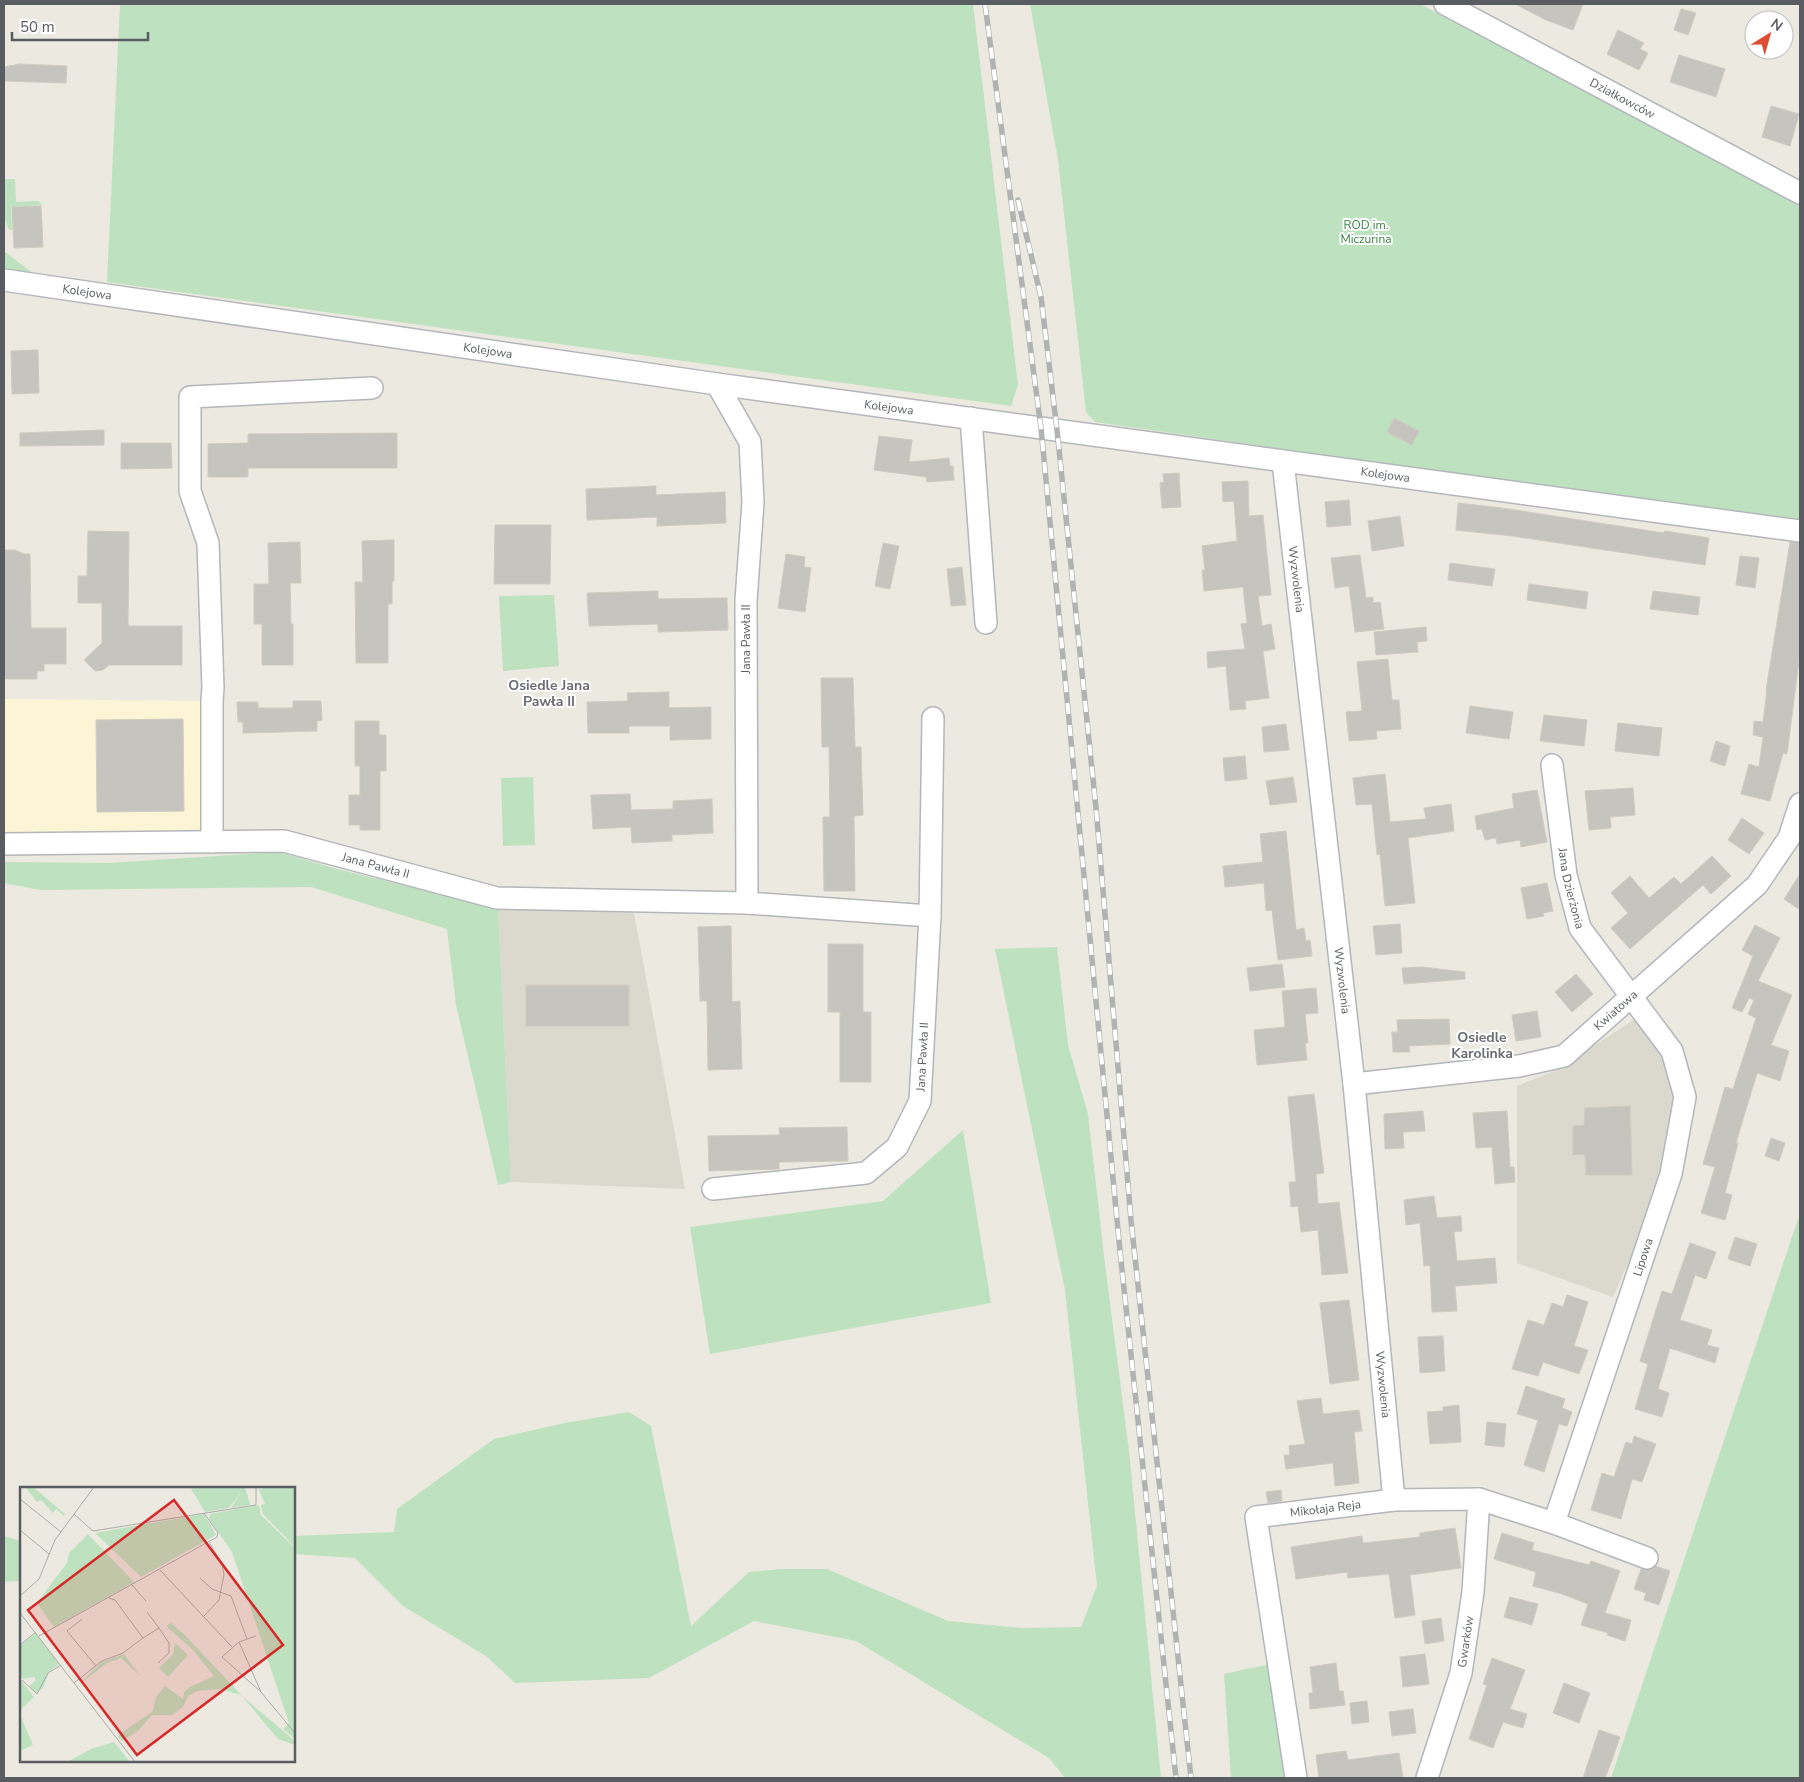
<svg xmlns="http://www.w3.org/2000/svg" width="1804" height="1782" font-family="'Nunito Sans',sans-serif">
  <rect width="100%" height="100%" fill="#ebe9e0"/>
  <path fill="#fbf5d5" d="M4,699L212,701V834L4,836Z"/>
  <path fill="#dbd8ce" d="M498,908L634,913L685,1189L511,1182Z
    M1635,1019L1663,1056L1678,1101L1659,1193L1613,1297L1517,1263V1086L1557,1070Z"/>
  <path fill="#bee2c0" d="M120,4H973L1018,385L1011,406L107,282Z
    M1030,4H1420L1800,204V519L1366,461L1095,422L1086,412L1058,160Z
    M4,179H15L16,202L38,201L43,205L11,207L12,230H9L4,218Z
    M4,251L30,271V278L4,275Z
    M554,595L559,666L503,671L499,596Z
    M533,777L535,845L503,846L501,778Z
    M279,852L337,869L498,908L511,1182L498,1185L456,1005L447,929L311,887L40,890L4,883V862L108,863Z
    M1057,947L1068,1045L1088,1114L1105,1264L1129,1451L1161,1778H1065L1049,1758L856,1641L754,1621L649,1678L515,1683L486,1656L403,1606L355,1558L294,1554V1536L394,1532L397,1509L494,1439L565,1423L629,1412L651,1426L691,1626L749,1572L782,1569H827L948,1621L1020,1628L1081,1627L1097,1586L1065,1290L995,949Z
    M963,1130L991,1303L710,1354L690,1227L883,1201Z
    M1800,1213V1778H1611Z
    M4,1536L21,1541V1581L4,1582Z
    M1270,1664L1291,1778H1231L1224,1674Z"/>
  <path fill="#c6c4be" stroke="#cfcbbf" d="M1515,4H1583L1573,30L1546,20Z
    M1681,9L1696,13L1688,35L1674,30Z
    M1618,30L1644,43L1640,49L1648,53L1639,70L1607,54Z
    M1679,55L1725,69L1716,97L1670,82Z
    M20,64L67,66L66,83L4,81V67Z
    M1771,106L1799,114L1790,146L1762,137Z
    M41,206L43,247L14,248L12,207Z
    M38,350L39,393L12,394L11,351Z
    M1394,418L1419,431L1412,445L1387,432Z
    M104,430V445L20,446V433Z
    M397,433V468H248V477H208V444L248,443V434Z
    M879,436L912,440L909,462L949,458L950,466H953L954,480L927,482L926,477L874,470Z
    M121,443H171L172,468L121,469Z
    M1179,473L1181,507L1162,508L1160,483L1164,482L1163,474Z
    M1248,481L1249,516L1263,515L1271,595L1258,596L1262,626L1271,624L1275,649L1263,651L1269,698L1245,701L1246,709L1230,710L1226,666L1208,668L1207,652L1245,649L1241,624L1247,623L1243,587L1204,591L1202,570H1205L1202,546L1237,541L1234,501L1223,502L1222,482Z
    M656,486V495L725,492L726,523L657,526V517L587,520L586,489Z
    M1349,500L1351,525L1327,527L1325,502Z
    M1458,503L1502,508L1664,533L1665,531L1709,538L1705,565L1512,536L1456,530Z
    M1400,516L1404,546L1372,551L1368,521Z
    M495,525H551L550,584H494Z
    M88,531L129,532L128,626H182V665H109L103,670L95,671L84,660L102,643V603H78V576H87Z
    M394,540V581H392V604H388V663H356L355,582H363L362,541Z
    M300,542L301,583H290L291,624H293V665H262V624H254V584H269L268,543Z
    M1790,542L1800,543V653L1787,754L1783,753L1770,801L1741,794L1749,764L1759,767L1763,737L1753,735L1754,721L1763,722L1767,690H1766Z
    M883,543L899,546L890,589L875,586Z
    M4,550H15L24,554H30L31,628H66V664H44V671H37V679H4Z
    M786,554L805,557L804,567L811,568L805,612L778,608Z
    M1360,555L1366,598L1373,597V603L1380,602L1384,629L1355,632L1349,586L1335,588L1331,558Z
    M1740,556L1759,558L1755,588L1736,585Z
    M1450,563L1495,569L1492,586L1448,580Z
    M962,567L966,605L951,606L947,569Z
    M1529,584L1588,592L1586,609L1527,600Z
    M658,591V599L727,598L728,630L658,632V624L589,626L587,593Z
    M1653,591L1700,597L1698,615L1650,609Z
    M1426,627L1427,641L1417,642L1418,652L1376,655L1374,632Z
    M1388,659L1392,700H1399L1401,729L1376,731L1377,739L1349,741L1346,712L1362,711L1357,662Z
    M821,678H853L855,747H861L863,815L854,816L855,891H824L823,817H830L829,747H822Z
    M669,692V708L711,707V739L670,740V726H629V733H588L587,702L628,701L627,693Z
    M293,701H321L322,720L317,721V731L243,733V722H238L237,702H258V708H293Z
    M1470,706L1513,712L1509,739L1466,733Z
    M1544,715L1587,720L1584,746L1540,741Z
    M183,719L184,811L97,812L96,720Z
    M355,721H379V735H386V771H380V830H360V825H349V795H360V766H355Z
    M1618,723L1662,728L1659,756L1615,751Z
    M1286,724L1289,750L1264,752L1262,727Z
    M1716,741L1730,746L1725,766L1710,761Z
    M1245,756L1247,779L1225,781L1223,758Z
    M1385,774L1390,822L1426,819L1424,808L1451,804L1454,831L1408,838L1415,903L1385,906L1380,854L1377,855L1372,804L1356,805L1353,778Z
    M1293,777L1297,802L1270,805L1266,781Z
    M1633,788L1635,815L1610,817L1611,828L1589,830L1585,791Z
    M1537,790L1547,842L1521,847L1520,840L1497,844L1496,838L1485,840L1482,829L1477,830L1475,816L1514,808L1512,794Z
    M630,794L631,810L673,809V801L712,799L713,833L672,835V841L632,843L631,827L593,829L591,795Z
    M1742,818L1764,833L1749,854L1728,840Z
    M1286,831L1296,930L1304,928L1306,941L1310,940L1312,956L1278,960L1272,910L1266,911L1264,883L1225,887L1223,866L1263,862L1260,834Z
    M1712,856L1731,876L1711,894L1703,885L1630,949L1611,928L1628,913L1611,893L1630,876L1649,898L1674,877L1681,884Z
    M1800,874V910L1784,899Z
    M1547,883L1553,911L1543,913L1544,916L1527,919L1521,888Z
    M1400,924L1402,953L1376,955L1373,926Z
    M1755,925L1780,938L1758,981L1792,995L1771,1045L1789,1051L1780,1081L1757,1073L1736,1143H1738L1725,1193L1732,1195L1725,1220L1701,1213L1715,1167L1703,1164L1725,1087L1733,1089L1756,1018L1748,1014L1754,1000L1749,998L1742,1012L1732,1008L1753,956L1742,950Z
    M731,926L732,1002L740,1001L742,1069L708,1070L707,1001H700L698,927Z
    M828,944H863V1012H871V1082H840V1012H828Z
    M1282,964L1285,987L1250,991L1247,968Z
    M1422,967L1465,972V979L1404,984L1402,968Z
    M1576,974L1593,994L1572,1012L1555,992Z
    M526,985H629V1026H526Z
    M1316,988L1318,1013L1305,1014L1308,1043H1305L1307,1060L1257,1065L1254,1030L1285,1027L1282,991Z
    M1537,1011L1541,1037L1516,1041L1512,1015Z
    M1449,1019L1450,1044L1409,1046L1410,1052H1393L1392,1032H1398L1397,1020Z
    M1314,1094L1324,1173L1316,1174L1318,1204L1339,1202L1348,1273L1322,1275L1318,1230L1301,1232L1298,1206L1291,1207L1289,1182H1296L1288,1097Z
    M1630,1106L1632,1175H1586L1585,1154L1573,1155V1126L1584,1125L1585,1108Z
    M1423,1111L1425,1131L1403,1132L1404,1148L1385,1149L1384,1114Z
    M1507,1111L1510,1167H1514L1515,1182L1495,1184L1492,1147L1476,1148L1473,1113Z
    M847,1127L848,1161L779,1162V1169L709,1171L708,1136L780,1135L779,1128Z
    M1771,1138L1785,1143L1779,1161L1765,1156Z
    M1434,1196L1437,1218L1461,1216L1462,1231L1454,1232L1457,1261L1495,1258L1497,1283L1455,1286L1457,1311L1432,1312L1430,1265L1424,1266L1420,1223L1406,1225L1404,1200Z
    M1735,1237L1757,1244L1750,1266L1728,1259Z
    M1690,1243L1716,1252L1706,1279L1695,1275L1680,1320L1712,1330L1707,1345L1719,1348L1715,1363L1670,1348L1658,1389L1669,1393L1662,1417L1635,1409L1648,1364L1640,1361L1662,1291L1672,1294Z
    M1567,1295L1588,1302L1574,1346L1588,1350L1579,1374L1543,1362L1538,1376L1512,1369L1528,1320L1544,1325L1552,1303L1563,1307Z
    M1349,1300L1359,1380L1330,1384L1320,1303Z
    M1443,1336L1445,1371L1420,1373L1418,1337Z
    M1526,1386L1565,1399L1562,1408L1572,1412L1567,1426L1559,1424L1544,1472L1524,1465L1538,1420L1517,1414Z
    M1321,1398L1323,1414L1359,1410L1362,1431L1354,1432L1359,1483L1335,1486L1333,1463L1286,1469L1284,1455H1290L1289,1446L1305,1444L1297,1401Z
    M1459,1405L1461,1442L1430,1444L1427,1412L1443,1411V1407Z
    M1487,1422L1506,1424L1504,1447L1485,1445Z
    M1634,1436L1656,1444L1642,1482L1632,1479L1621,1519L1591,1510L1602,1473L1614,1477L1626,1442L1632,1444Z
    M1281,1490L1282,1501L1268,1503L1266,1492Z
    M1455,1528L1461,1568L1410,1575L1415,1615L1395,1618L1389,1574L1348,1578L1347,1572L1296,1579L1291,1547L1362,1536L1363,1543L1420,1537V1533Z
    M1502,1533L1534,1543L1532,1550L1589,1565L1591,1561L1620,1571L1605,1613L1631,1620L1625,1641L1607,1635L1608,1633L1581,1625L1588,1604L1562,1594L1533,1586L1536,1572L1494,1559Z
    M1656,1566L1670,1571L1659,1605L1644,1600L1646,1593L1634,1589L1641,1569L1650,1570Z
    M1510,1597L1538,1604L1532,1625L1504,1617Z
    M1441,1618L1444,1641L1425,1644L1422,1621Z
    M1425,1654L1429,1684L1403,1687L1400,1657Z
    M1492,1658L1525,1670L1510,1709L1527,1714L1523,1728L1503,1722L1493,1748L1469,1739L1487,1685L1483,1684Z
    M1336,1663L1339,1691H1343L1345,1705L1310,1709L1309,1693H1313L1310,1667Z
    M1564,1683L1590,1693L1579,1723L1553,1713Z
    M1367,1701L1369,1722L1352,1724L1350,1703Z
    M1413,1709L1416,1733L1392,1736L1389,1712Z
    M1599,1730L1620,1737L1612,1760L1605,1778H1583Z
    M1346,1751L1348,1760L1399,1753L1403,1778H1319L1316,1755Z"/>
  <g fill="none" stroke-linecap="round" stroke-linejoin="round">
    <g stroke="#b3b6ba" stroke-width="24">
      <g id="minor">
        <path id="s1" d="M1445,4L1800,193"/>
        <path id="s2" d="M4,280L717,384L1800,531"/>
        <path d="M971,418L986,623"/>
        <path id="s3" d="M1283,462L1354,1084L1394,1500"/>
        <path id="s4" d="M1552,765L1566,875L1580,928L1672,1051L1685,1097L1671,1174L1554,1523"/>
        <path d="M212,842V701L213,688L208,543L190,491V397L372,388"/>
        <path id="s5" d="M4,844L284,841L497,898L747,903L746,601L753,502L750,442L717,384"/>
        <path d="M930,916L933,718"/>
        <path id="s6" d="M1354,1084L1519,1066L1564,1056L1757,885L1789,838L1800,804"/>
        <path id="s7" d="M713,1189L866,1173L897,1147L920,1101L930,916L747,903"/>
        <path id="s8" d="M1296,1778L1256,1517L1394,1500L1479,1499L1554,1523L1647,1558"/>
        <path id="s9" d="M1427,1778L1461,1673L1473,1592L1479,1499"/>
      </g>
    </g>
    <use href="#minor" stroke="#fff" stroke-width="21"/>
    <g stroke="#b1b2b2" stroke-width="5.5">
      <path id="rail" d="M985,4L1041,428L1120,1251L1176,1778
        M1018,200L1041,297L1057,430L1096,808L1131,1220L1191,1778"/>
    </g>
    <use href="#rail" stroke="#fff" stroke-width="4" stroke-dasharray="11" stroke-linecap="butt"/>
  </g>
  <g text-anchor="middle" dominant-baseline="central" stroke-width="4" stroke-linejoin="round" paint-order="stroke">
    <g font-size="12" fill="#595c60" stroke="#fff">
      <text stroke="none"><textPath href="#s1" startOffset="201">Działkowców</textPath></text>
      <text stroke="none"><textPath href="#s2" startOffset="84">Kolejowa</textPath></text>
      <text stroke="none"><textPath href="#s2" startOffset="489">Kolejowa</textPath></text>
      <text stroke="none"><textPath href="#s2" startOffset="894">Kolejowa</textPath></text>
      <text stroke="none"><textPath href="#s2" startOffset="1395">Kolejowa</textPath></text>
      <text stroke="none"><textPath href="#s3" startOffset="118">Wyzwolenia</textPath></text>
      <text transform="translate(746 639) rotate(-90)">Jana Pawła II</text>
      <text stroke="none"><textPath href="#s5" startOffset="375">Jana Pawła II</textPath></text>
      <text stroke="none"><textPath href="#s4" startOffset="125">Jana Dzierżonia</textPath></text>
      <text stroke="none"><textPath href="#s3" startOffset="522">Wyzwolenia</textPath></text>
      <text stroke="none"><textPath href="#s6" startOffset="281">Kwiatowa</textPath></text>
      <text stroke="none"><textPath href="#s7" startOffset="290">Jana Pawła II</textPath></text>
      <text transform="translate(1643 1257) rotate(-72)">Lipowa</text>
      <text stroke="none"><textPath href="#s3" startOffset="928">Wyzwolenia</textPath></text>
      <text stroke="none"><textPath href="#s8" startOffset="334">Mikołaja Reja</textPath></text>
      <text stroke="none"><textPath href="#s9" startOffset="142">Gwarków</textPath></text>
    </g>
    <g font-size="12" fill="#397f41" stroke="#fff">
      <text x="1366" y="225">ROD im.<tspan x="1366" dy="14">Miczurina</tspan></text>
    </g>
    <g font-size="14" font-weight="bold" fill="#6a6d72" stroke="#fff">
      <text x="549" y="685">Osiedle Jana<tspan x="549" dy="16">Pawła II</tspan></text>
      <text x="1482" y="1037">Osiedle<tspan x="1482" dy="16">Karolinka</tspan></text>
    </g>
  </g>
  <g transform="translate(20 1487)">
    <rect width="275" height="275" fill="#ebe9e0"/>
    <path d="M5,0H13L45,27L44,29L36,22L33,26L21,13L17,15ZM170,0H225L230,18L211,21L221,5L209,21L185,25ZM246,0H275V60L243,27L241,18L245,17L239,3ZM239,18L241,28L275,61V252L263,242L269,236L212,65L189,32L190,27ZM184,27L196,48L121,90L75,46ZM68,47L114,95L34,140L17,116L47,76L49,66ZM151,136L164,147L223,210L275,254V258L258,252L221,208L200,202L177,204L168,209L163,220L152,228H132L119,243L102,254L97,249L133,224L136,210L145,199L163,212L164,205L170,200L194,189L173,163L146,139ZM16,146L39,177L29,185L23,201L16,206L9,199L16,193L14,190L3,192L0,189V159ZM155,156L168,168L148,190L139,181L153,167ZM104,167L120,189L101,171L87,176L57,199L82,175ZM0,192L14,210L0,223ZM0,228L13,258L0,264ZM94,255L110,275H47L71,262Z" fill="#bee2c0"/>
    <path fill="none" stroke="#adada9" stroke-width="1" d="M0,12L41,45M54,27L73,44L236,18V0M0,43L29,67M140,83L212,160M180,91L192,102L211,109L227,152M112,98L126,114M0,109L19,92L35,53L74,0M127,125L139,141M0,126L115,275M184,129L199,113L204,88L202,77L189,55M62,132L47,144L76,179M19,149L197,50L198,46L184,26M236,149L219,155L202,170L241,205M123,151L139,141L149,156V166L138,176M219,155L241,205L274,245M0,158L16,145M2,193L17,207L28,186L41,178M54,196L82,174L103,166L123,151L95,113L89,111"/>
    <path fill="#d62828" fill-opacity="0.15" stroke="#d62828" stroke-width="2.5" d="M154,13L263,158L117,268L8,123Z"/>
    <rect width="275" height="275" fill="none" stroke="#595c60" stroke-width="2.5"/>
  </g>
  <rect width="1804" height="1782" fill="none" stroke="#595c60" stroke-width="10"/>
  <g transform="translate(1769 35) rotate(37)"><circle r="24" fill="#ffffff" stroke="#bdbebf"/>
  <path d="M0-4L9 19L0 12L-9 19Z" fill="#dd4d34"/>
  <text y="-8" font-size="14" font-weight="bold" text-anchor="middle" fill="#595c60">N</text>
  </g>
  <path d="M12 32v8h136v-8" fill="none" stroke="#595c60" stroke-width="2.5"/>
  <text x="20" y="32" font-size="15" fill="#595c60" stroke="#ffffff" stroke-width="4" paint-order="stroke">50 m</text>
</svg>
